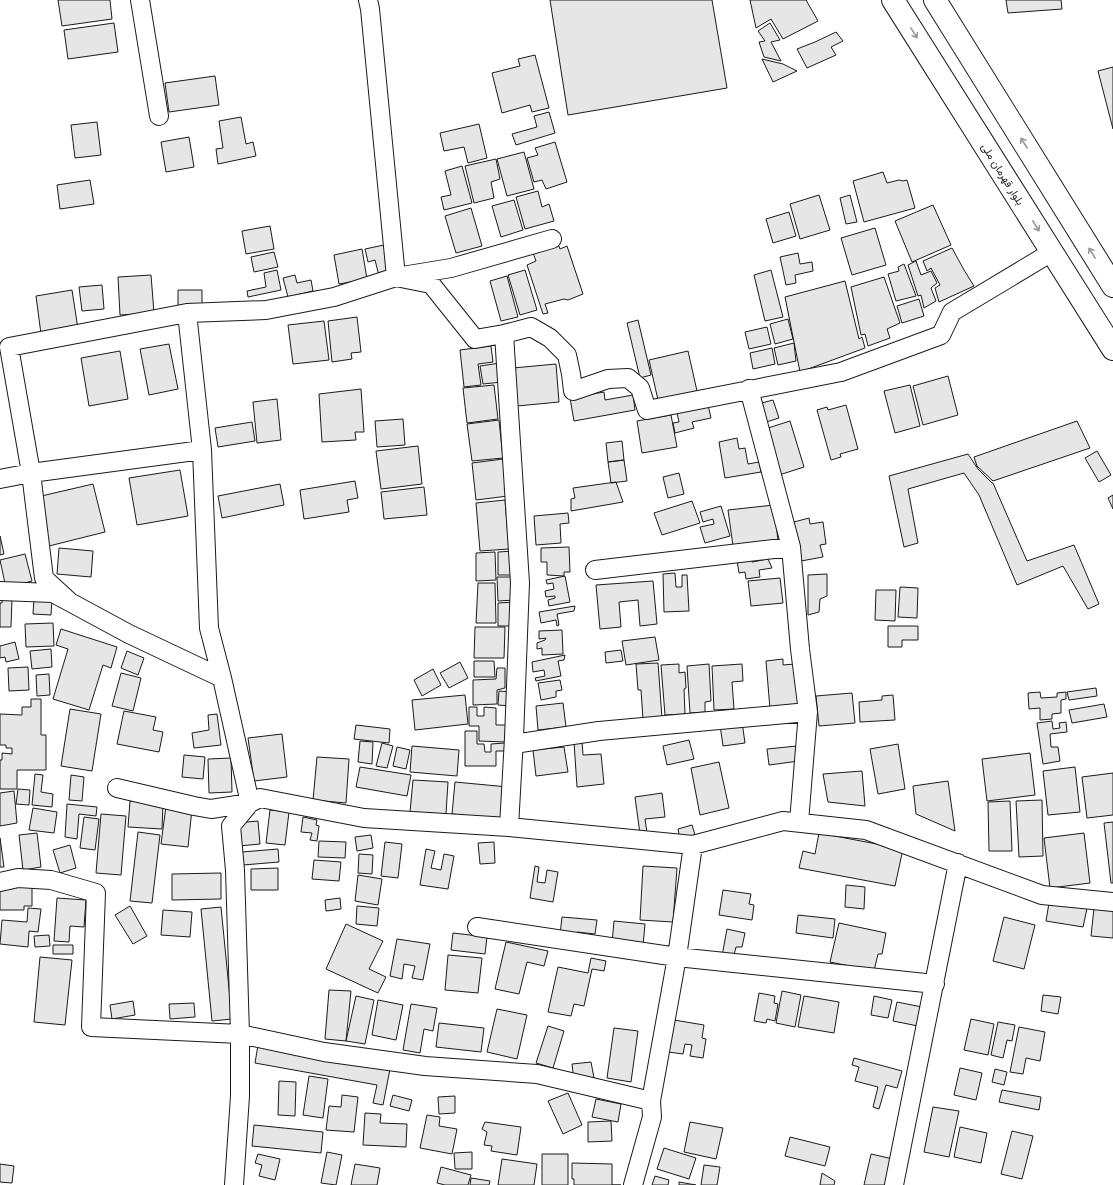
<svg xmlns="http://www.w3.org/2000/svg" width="1113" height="1185" font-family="Poppins,Vazirmatn,sans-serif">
  <rect width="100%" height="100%" fill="#fff"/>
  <path fill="#e6e6e6" stroke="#1a1a1a" d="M58,0H110L112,19L62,26Z
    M550,0H712L727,88L568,115Z
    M750,0H806L818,21L783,39L771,19L756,28Z
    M1006,0H1061L1062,9L1008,13Z
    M114,23L118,52L68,59L64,30Z
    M770,23L780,40L771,42L781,61L764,57L759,42L765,41L758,31Z
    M836,32L843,41L831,47L836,55L807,68L797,49L815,42Z
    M535,55L549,108L532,112L530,105L502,113L492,73L520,66L518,59Z
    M762,59L783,64L797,71L773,82Z
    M1113,67V129L1098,71Z
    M215,76L219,105L169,112L165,83Z
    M549,112L555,133L516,145L512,134L537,127L534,116Z
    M241,117L246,144L253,142L256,156L218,164L216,149L223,148L219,121Z
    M97,122L101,155L75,158L71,125Z
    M479,124L487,158L468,163L464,147L444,151L440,133Z
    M189,137L194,167L166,172L161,142Z
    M555,142L567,182L546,189L542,180L534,182L527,158L538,155L535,148Z
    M524,152L534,189L507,196L497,159Z
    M496,159L500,179L491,182L494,198L474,203L465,166Z
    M462,166L472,203L444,210L441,197L451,195L445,171Z
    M883,172L887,183L899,180L903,181L907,180L915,208L864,222L853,181Z
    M90,180L94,204L60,209L57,185Z
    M538,191L542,207L549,204L554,221L525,229L516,197Z
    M819,195L830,230L800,239L790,204Z
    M850,195L857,222L846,224L840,198Z
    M514,200L523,230L501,237L492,206Z
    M933,205L951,245L912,262L895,221Z
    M471,208L482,246L456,253L445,216Z
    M789,212L796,236L773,243L766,219Z
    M270,226L274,249L246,254L242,231Z
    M875,228L886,265L852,275L841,238Z
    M558,244L560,249L567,246L583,294L568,300L564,299L545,304L548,313L543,314L527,265L536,261L533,253Z
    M384,245L390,274L379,276L375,260L368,262L365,249Z
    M952,248L964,270L974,286L939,302L935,288L940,285L931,268L927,271L923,261Z
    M362,249L367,279L339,284L334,255Z
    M274,252L278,267L254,272L251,257Z
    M798,253L800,264L812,262L813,271L795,275L796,283L786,285L780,257Z
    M916,261L921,275L931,271L937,283L931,288L936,301L924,308L921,295L918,296L908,265Z
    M904,264L916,296L896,301L888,274L899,271L898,267Z
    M277,270L281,290L248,297L247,291L266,287L264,273Z
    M525,270L537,310L520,315L508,275Z
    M771,270L783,317L765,321L754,275Z
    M151,275L154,313L120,315L118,277Z
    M295,275L297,283L311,280L313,291L288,297L283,278Z
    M507,276L518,317L501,321L490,281Z
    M884,277L900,323L887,329L890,338L868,346L865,334L861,335L851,287Z
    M845,281L859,339L862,337L865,348L800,372L785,297Z
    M102,285L104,309L82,311L79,287Z
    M72,290L78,329L41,334L36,296Z
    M178,290H202V309H178Z
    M919,299L924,316L902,323L897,306Z
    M357,317L361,352L351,353L352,359L332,362L328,321Z
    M788,319L793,339L775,344L770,324Z
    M638,320L651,375L640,378L627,323Z
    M324,321L329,360L293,364L288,325Z
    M767,327L771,344L749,349L745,332Z
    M794,343L796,361L778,365L774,348Z
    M169,344L178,389L149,395L140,349Z
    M491,346L493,362L478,364L481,385L464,387L460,350Z
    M772,348L775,364L753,369L750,353Z
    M120,351L128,399L89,406L81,358Z
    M688,351L697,391L658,400L649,360Z
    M500,363L502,382L483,384L480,366Z
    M556,364L559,402L517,406L513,368Z
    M948,376L958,415L923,425L913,386Z
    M494,385L498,419L467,423L463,388Z
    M910,385L920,426L895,433L884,391Z
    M361,389L364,432H355L356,440L322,442L319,394Z
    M604,392L605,400L633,395L635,410L574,421L570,398Z
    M277,399L281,440L257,443L253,402Z
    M773,400L779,418L760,424L754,405Z
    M708,405L711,418L692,422L694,428L675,433L673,423L679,422L677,413Z
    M846,405L858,449L840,454L841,457L831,460L817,410L827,407L828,410Z
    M671,415L677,447L642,453L637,421Z
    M403,419L405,445L377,447L375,421Z
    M499,420L503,458L472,461L467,424Z
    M790,421L804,467L776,476L766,444L772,442L768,428Z
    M1077,421L1090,448L993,481L977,466L974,457Z
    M252,422L255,441L218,447L215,428Z
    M737,438L739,449L745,448L748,464L759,462L761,472L725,478L719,442Z
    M622,441L624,460L608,462L606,443Z
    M418,446L422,484L381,489L376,451Z
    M1097,451L1111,475L1099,482L1085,458Z
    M968,454L978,469L992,483H993L1027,561L1074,545L1099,604L1088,609L1063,566L1017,585L979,495L964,473L908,489L918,543L904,547L889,476Z
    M503,459L508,496L476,500L472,463Z
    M624,460L627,481L611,483L608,462Z
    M180,470L188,516L137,525L129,478Z
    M679,473L684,494L668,498L663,477Z
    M355,481L358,498L347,500L349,512L304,519L300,490Z
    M616,482L623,502L571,511V499L575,498L573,488Z
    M93,484L105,532L49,546L37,497Z
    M280,484L284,505L222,518L218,496Z
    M424,487L427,515L384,519L381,492Z
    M1113,495V509L1108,498Z
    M505,500L509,549L480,551L476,503Z
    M692,501L700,523L662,535L654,513Z
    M774,505L778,541L733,546L728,510Z
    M721,506L730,536L705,543L700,527L714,524L713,519L703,522L700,512Z
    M568,513L569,523L560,524L561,543L536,545L534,516Z
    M809,518L810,524L823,522L826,544L820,545L823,557L801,561L794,522Z
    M0,536L4,554L0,555Z
    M569,547L570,572H564V576L547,575V562H541V548Z
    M59,548L93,551L91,577L57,574Z
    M514,551L515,575H498V552Z
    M495,552L496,580L476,581V553Z
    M25,554L32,581L6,588L0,560Z
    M752,557V562L768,559L772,568L759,570L760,577L746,579L745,572L739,573L737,560Z
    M675,573L676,587H682V575H687L689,611L664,612L663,574Z
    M827,574V596L820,599L819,612L808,615V575Z
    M565,576L570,602L549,606L548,600L555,598V596L546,597L545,591L554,589L553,583L547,584L546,580Z
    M497,577H514L515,600L498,601Z
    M780,578L783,603L751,606L748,581Z
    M653,581L657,624L640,626L638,600L619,602L621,627L600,629L596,585Z
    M478,583H495L496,623H476Z
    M900,587L918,588L917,618L898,617Z
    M876,590H896L895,621L875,620Z
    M2,598H12L11,627H0V603H2Z
    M34,598L52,599L51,615L33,614Z
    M514,602L515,626H498V603Z
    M575,606L574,611L557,614L559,625L557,626L556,620L541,623L539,612Z
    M53,623L54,646L26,647L25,624Z
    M888,626H918V640H902V647H888Z
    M475,627H505L504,658H474Z
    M61,629L117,647L111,668L103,665L89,710L53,699L68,649L56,645Z
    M562,630L563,654L542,655V648L537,649V643L545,640L546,638L539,639V631Z
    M655,637L659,660L626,665L622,641Z
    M15,642L19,659L6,662L5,657L0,658V646Z
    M51,649L52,667L32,669L30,651Z
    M621,650L623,661L606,663L605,652Z
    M127,651L144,658L138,675L121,668Z
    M565,655L564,660L558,661L561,676L536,681L535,678L545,676L544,670L533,672L532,662Z
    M783,659V665L795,664L799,706L770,709L766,661Z
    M474,661H494L495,677H474Z
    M460,662L468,678L449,688L440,673Z
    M658,663L662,718L643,719L641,690H638L636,664Z
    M679,664V673L685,672L686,688L684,689L685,714L665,715L661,665Z
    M709,664L711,701L705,702V712L690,713L687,666Z
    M742,664L743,681L732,682L734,709L714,710L712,666Z
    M28,667L29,690L9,691L8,668Z
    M497,668H505V688L497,690V704L473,705V680L496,679Z
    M433,669L441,685L422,696L414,680Z
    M121,673L141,678L133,711L112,706Z
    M49,674L50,695L37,696L36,675Z
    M560,680L562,690L556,691V697L541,700L538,683Z
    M1096,688L1097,696L1069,700L1067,692Z
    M499,691L511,692V706L498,705Z
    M1040,692L1041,698L1057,697V693L1066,692V699L1061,700V713L1052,714V719L1040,720V708L1029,709L1028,693Z
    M852,693L855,723L819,726L816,696Z
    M465,695L468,724L415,730L412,700Z
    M893,695L895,720L860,722L859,702L882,700V696Z
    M31,699H41V735H46V770H17V789H0V760H2V753L12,754V748H6V745H0V714L22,715V707H31Z
    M563,703L566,727L538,730L536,706Z
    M1104,704L1107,717L1072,723L1069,710Z
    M469,707H477V716H484V707L496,708V725H507L506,742L479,741V726H469Z
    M70,709L101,714L92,771L61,766Z
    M124,711L156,717L153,730L163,732L159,752L117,744Z
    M217,714L221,745L194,748L192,733L209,730L208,715Z
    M1052,721L1053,729L1060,728L1059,723L1066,722L1067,732L1050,734L1051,747H1058L1060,761L1043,764L1037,723Z
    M742,722L745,743L723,746L720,725Z
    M356,725L390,729L389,743L354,739Z
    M465,731H477V744H484L485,752H491V744L505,743V751H496V766H465Z
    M282,734L287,777L254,781L248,738Z
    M689,740L694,759L667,765L663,746Z
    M360,741L373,742L372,764L358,762Z
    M582,741L583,755L601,754L604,784L577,787L574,742Z
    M382,743L393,746L387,768L376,766Z
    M898,744L905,789L878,794L870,749Z
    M412,746L459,750L457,776L410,772Z
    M797,746L799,761L769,765L767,749Z
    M397,747L410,750L406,769L393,766Z
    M564,747L568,772L536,776L533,750Z
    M1030,753L1035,795L987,801L982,759Z
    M184,755L205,757L203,779L182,777Z
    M317,757L349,759L346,803L313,800Z
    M231,758L232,792L209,793L208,759Z
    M719,762L729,808L700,815L691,768Z
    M360,767L411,775L407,796L356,787Z
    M1075,767L1080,812L1048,815L1043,771Z
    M862,771L865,806L828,802L823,774Z
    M1113,773V815L1087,818L1082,777Z
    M35,774L43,775L41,792L53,794L52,807L32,805Z
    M71,775L84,777L82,801L69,800Z
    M413,780L448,782L446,814L410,812Z
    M948,781L955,831L916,814L913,786Z
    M455,782L508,787L505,819L452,814Z
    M18,789L30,790L29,805L16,804Z
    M14,791L17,823L0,826V793Z
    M662,793L665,817L645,819L647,833L640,834L635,797Z
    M1042,800L1043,856L1019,857L1016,801Z
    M130,801L163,803L162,829L128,827Z
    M1010,801L1012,851H989L988,802Z
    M67,804L97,807L96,816L79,814L77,839L65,837Z
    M166,806L192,809L188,847L161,844Z
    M33,808L57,812L54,833L29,830Z
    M270,810L289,812L285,845L266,843Z
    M101,814L126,816L121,875L96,873Z
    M84,817L99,819L95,850L80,848Z
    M303,817L317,820L316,825L319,826L317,841L310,840L312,833L301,832Z
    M258,821L260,844L239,846L237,823Z
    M1113,822V883H1111L1104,823Z
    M692,825L695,835L680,839L678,829Z
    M138,832L160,835L152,903L130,901Z
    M37,833L41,867L23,870L19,835Z
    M819,833L903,849L895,886L799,868L803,851L815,854Z
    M1084,833L1090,883L1050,888L1044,838Z
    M371,835L373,848L357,851L355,837Z
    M0,838L4,867H0Z
    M319,841L346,842L345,858L318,857Z
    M385,842L402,844L398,878L381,876Z
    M494,842L495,863L480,864L478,843Z
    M70,845L76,868L60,873L53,850Z
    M278,849L279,862L243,865L242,852Z
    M426,849L435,851L431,868L441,870L444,854L454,856L448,889L420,885Z
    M359,854L373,855L372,874L358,873Z
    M314,860L341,862L339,881L312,879Z
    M535,866L539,867L537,882L545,883L547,870L558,872L553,902L530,898Z
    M643,866L677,868L673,922L640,920Z
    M278,868V890H251V869Z
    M221,873V899L172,900V874Z
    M358,875L382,879L378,905L355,901Z
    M846,885L865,887L864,909L845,907Z
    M32,886V906H24V910H0V887Z
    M723,890L751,894L749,904L754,905L752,920L719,915Z
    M1050,897L1088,904L1083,927L1046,921Z
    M57,898L86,900L84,927L70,926L69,942L54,941Z
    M340,898L341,909L326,911L325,900Z
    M130,906L147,936L133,944L115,915Z
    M357,906L379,908L377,926L356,924Z
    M221,907L232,1019L212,1021L201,909Z
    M28,908L41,909L38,932L29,931L28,947L0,944L2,920L27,922Z
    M1094,908L1113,910V938L1091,936Z
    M163,910L192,912L190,937L161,935Z
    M798,915L835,919L833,938L796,933Z
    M562,917L597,920L595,934L577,932V939L560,935Z
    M1004,917L1035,925L1024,969L993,961Z
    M614,921L645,924L643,946L612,943Z
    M839,923L886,933L882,954H878L874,971L830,962Z
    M346,924L383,941L369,969L386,977L378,993L326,969Z
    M727,929L745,933L742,947H736L733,959L722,956Z
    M453,933L487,937L485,954L451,950Z
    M49,935L50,946L35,947L34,936Z
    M397,939L430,944L423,980L412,978L415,966L404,964L402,979L390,976Z
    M506,942L548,951L544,966L527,962L519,994L495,989Z
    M53,945H73V954H53Z
    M448,955L482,958L478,993L445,990Z
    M40,957L72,960L65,1025L34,1022Z
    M591,958L606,961L604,971L592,969L584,1006L574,1004L571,1016L548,1012L558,967L588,973Z
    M329,990L351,991L346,1041L325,1039Z
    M782,991L801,995L795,1027L776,1023Z
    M759,993L775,996L774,1003L778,1004L775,1021L767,1019L766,1023L754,1021Z
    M1043,995L1061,997L1058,1014L1041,1011Z
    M356,996L374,1000L365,1044L346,1041Z
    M804,996L839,1002L834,1033L798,1027Z
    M874,996L892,1000L888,1018L871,1015Z
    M378,1000L403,1005L396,1040L372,1035Z
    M133,1001L135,1015L112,1019L110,1005Z
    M897,1002L922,1007L918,1026L893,1021Z
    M194,1003L195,1017L170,1019L169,1004Z
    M411,1004L437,1008L433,1031L424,1029L420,1053L403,1050Z
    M497,1009L527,1015L517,1059L487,1052Z
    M971,1019L994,1024L988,1055L964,1050Z
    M674,1020L704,1025L702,1038L706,1039L703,1058L690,1056L692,1045L685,1044L683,1054L668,1052Z
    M998,1022L1015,1025L1012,1041L1007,1040L1003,1058L991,1055Z
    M439,1023L484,1028L481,1052L436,1047Z
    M548,1026L564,1031L553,1068L536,1063Z
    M1019,1027L1045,1032L1040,1061L1026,1058L1023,1074L1010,1072Z
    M614,1028L638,1031L631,1082L607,1078Z
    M258,1045L390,1069L383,1105L373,1103L377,1085L255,1063Z
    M854,1058L902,1071L897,1088L886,1085L879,1109L873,1107L878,1087L855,1081L859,1067L852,1065Z
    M591,1062L594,1078L574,1081L572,1064Z
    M960,1068L982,1073L976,1100L954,1095Z
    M995,1069L1007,1072L1004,1085L992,1082Z
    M309,1076L328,1079L323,1118L303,1115Z
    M279,1081L296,1082L295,1116L278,1115Z
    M1002,1090L1041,1097L1039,1110L999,1102Z
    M568,1093L582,1125L563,1134L548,1101Z
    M342,1095L358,1097L354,1132L326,1130L329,1106L341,1107Z
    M393,1095L412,1100L409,1111L390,1106Z
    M455,1096V1113L439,1114L438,1097Z
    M596,1099L621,1104L618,1122L592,1117Z
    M933,1107L959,1111L949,1157L924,1152Z
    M365,1113L381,1114L380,1123L407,1124L406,1147L363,1145Z
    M427,1115L440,1117L439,1126L457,1129L452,1154L420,1148Z
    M611,1121L612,1141L588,1142V1122Z
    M485,1122L521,1127L517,1155L491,1151L492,1146L484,1145L487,1132L482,1129Z
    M690,1122L723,1128L716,1159L684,1152Z
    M254,1125L323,1132L321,1153L252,1146Z
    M960,1127L987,1133L981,1163L954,1157Z
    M1012,1131L1033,1136L1022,1179L1001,1174Z
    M790,1137L830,1147L825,1166L785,1156Z
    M664,1148L696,1158L689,1179L657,1169Z
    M327,1152L342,1155L336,1185L321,1183Z
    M472,1152V1169H455L454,1153Z
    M258,1154L280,1159L275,1180L259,1176L262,1165L255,1163Z
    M542,1154H568V1185H542Z
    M871,1154L893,1159L886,1185H864Z
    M502,1159L537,1164L534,1185H498Z
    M572,1163L612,1164V1185H621H574V1179H572Z
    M0,1164L14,1166L12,1183L0,1182Z
    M355,1164L380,1168L377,1185H351Z
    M704,1165L720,1167L717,1185H701Z
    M441,1167L471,1175L468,1185H445L437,1183Z
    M822,1173L835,1181L834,1185H820Z
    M655,1176L669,1180L668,1185H652Z
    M471,1178L490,1181L489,1185H470Z
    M679,1182L696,1185H679Z"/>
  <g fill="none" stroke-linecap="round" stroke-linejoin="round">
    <g stroke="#1a1a1a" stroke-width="20">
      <path id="street" d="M140,0L159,116
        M368,0L370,9L396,277L431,284L475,339L504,334L520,583L514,738L509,827
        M187,313L202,450L209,628L222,678L250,803L231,826L235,870L240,1034V1096L234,1185
        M504,334L531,327L550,338L567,355L571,374L573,391L608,379L628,378L640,388L647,410L841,372L941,335L952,312L1052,252
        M749,389L791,547L800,649L808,712L799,822
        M0,479L31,473L202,450
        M595,570L791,547
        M0,591L53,593L129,634L222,678
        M70,602L44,578L31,473L9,347L187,313L266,310L334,297L396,277L451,268L552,239
        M514,744L599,731L808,712
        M117,788L194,806L211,809L250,803L260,798L364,818L509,827L693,845L783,821L866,830L1042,895L1113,902
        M0,882L18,878L51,880L96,893L91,1027L240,1034L324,1052L425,1066L537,1074L651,1101
        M477,927L677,957L935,984
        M633,1185L652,1117L651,1101L677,957L693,845
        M894,1185L958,863"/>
    </g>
    <g stroke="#1a1a1a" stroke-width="24">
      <path id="highway" d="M893,0L1113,349
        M935,0L1113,286"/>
    </g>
    <use href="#street" stroke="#fff" stroke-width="18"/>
    <use href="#highway" stroke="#fff" stroke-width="22"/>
  </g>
  <defs><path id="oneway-shaft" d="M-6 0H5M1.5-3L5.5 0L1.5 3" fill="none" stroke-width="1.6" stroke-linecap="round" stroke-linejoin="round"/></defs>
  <g stroke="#989898">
    <use href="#oneway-shaft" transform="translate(914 33) rotate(58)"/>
    <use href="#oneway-shaft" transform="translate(1024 143) rotate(-122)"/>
    <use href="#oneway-shaft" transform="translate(1036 226) rotate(58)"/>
    <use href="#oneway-shaft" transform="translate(1092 253) rotate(-122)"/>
  </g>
  <g text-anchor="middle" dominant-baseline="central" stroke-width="3" stroke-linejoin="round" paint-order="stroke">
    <g font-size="11" fill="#1a1a1a" stroke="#fff">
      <text transform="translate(1003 174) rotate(58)">بلوار قهرمان ملی</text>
    </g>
  </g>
</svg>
